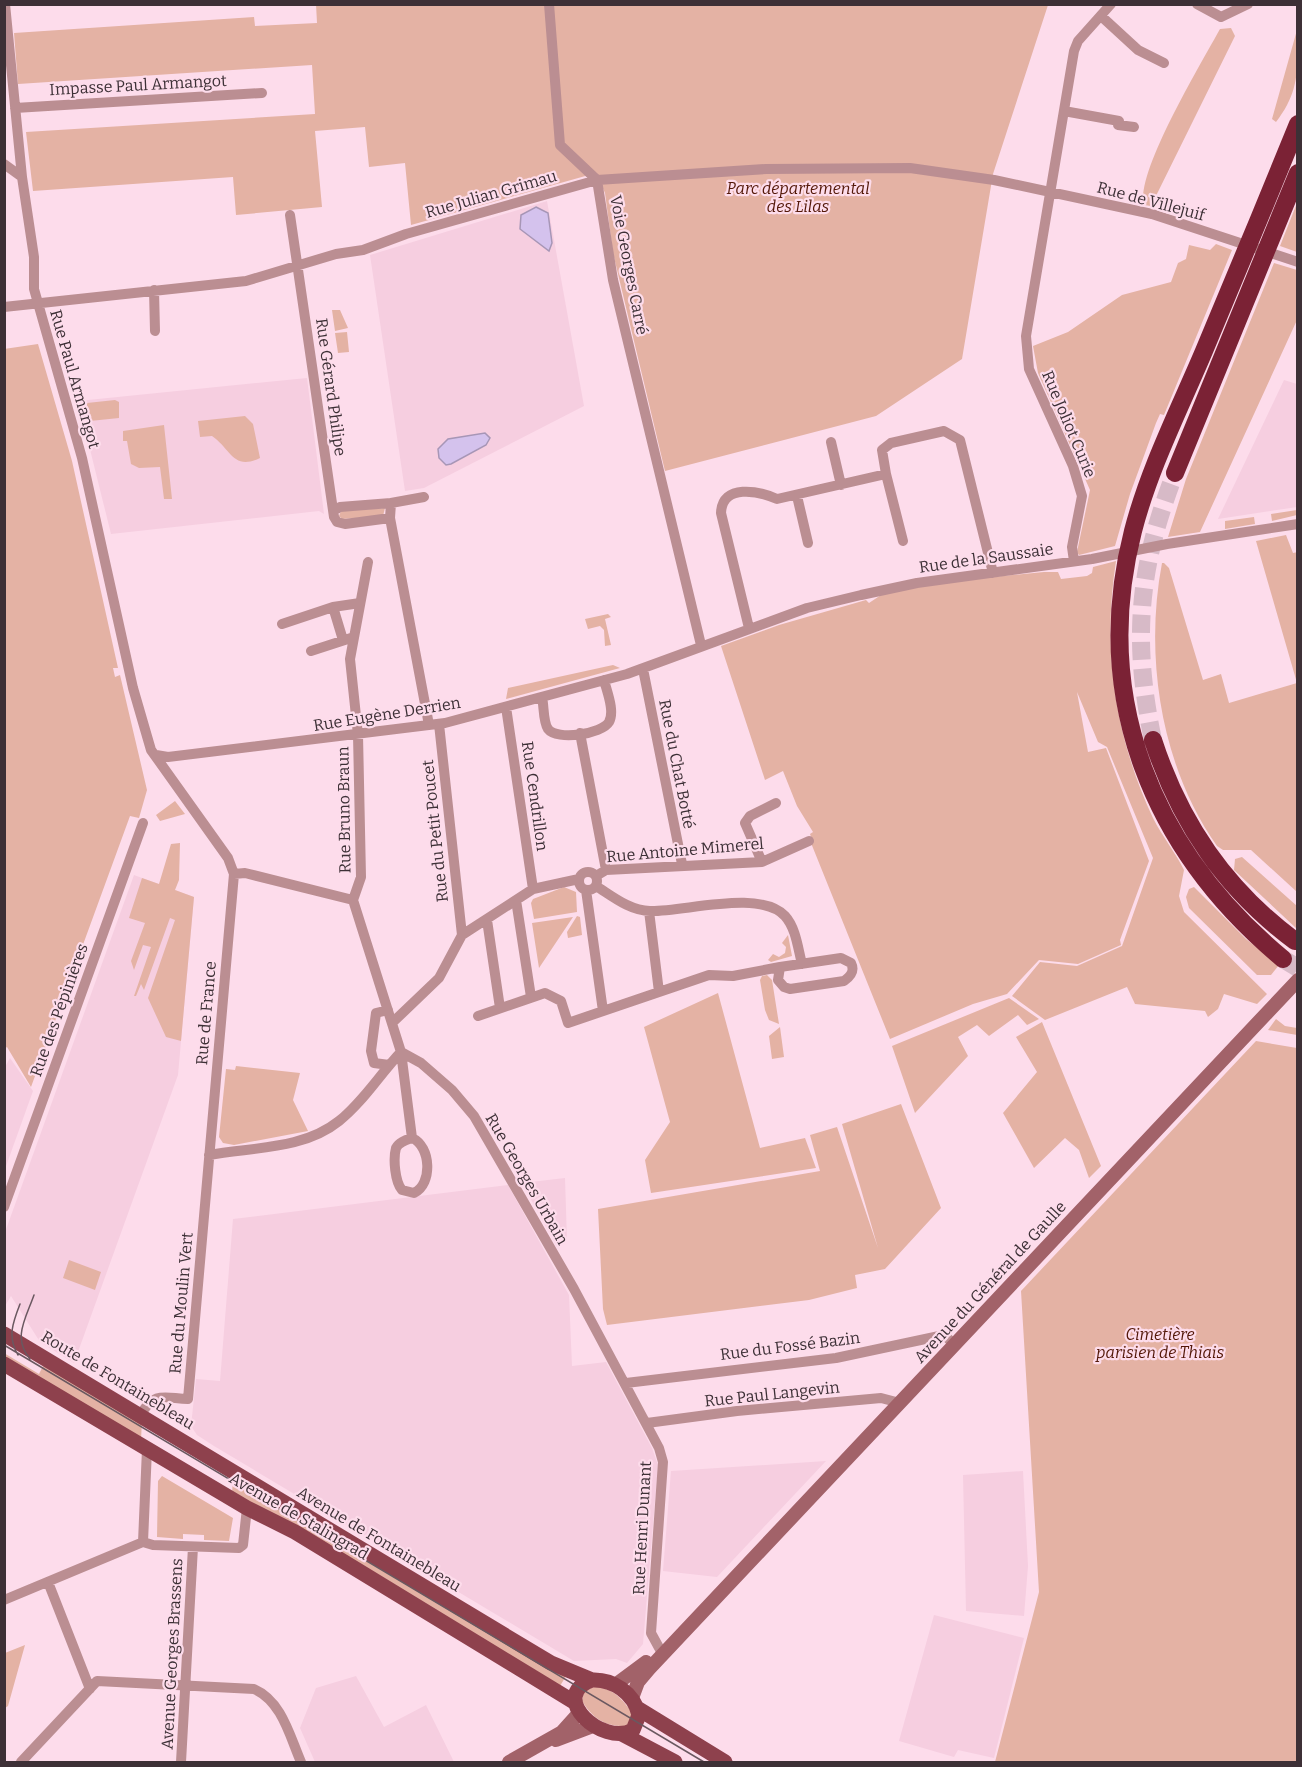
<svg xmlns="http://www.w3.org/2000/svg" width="1302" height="1767" font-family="Bitter,serif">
  <rect width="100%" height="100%" fill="#fddceb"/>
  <path fill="#f6cee0" d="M547,201L584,406L424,488L405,491L370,255Z
    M307,378L324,514L319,511L111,534L78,401Z
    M1284,380L1297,384V507L1218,519Z
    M134,875L194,897L178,1075L74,1363L40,1342L11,1296L5,1306L4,1235Z
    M10,1058L33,1091L5,1169V1067Z
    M565,1178L567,1240L557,1247L522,1183Z
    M508,1185L569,1295L572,1366L606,1362L652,1448L658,1465L643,1644L627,1663L616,1659L574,1661L214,1446L197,1435L191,1426L196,1379L220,1381L233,1219Z
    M826,1461L717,1577L663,1571L671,1471Z
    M1023,1471L1028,1566L1024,1616L966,1611L963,1475Z
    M934,1615L1024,1638L994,1758L958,1750L954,1757L899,1741Z
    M356,1676L384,1727L426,1705L454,1762H315L300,1728L316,1688Z"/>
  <path fill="#e4b2a4" d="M316,4L1048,5L993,174L962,359L876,416L665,471L613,253L605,193L596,173L411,225L405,163L369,167L365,127L315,131L322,207L236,215L233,177L33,191L26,132L315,114L312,65L18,84L14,33L254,17L255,26L317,23Z
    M1231,28L1235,36L1151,206L1144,205C1135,173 1202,62 1220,29Z
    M1297,30C1298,68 1300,91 1276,122L1272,119Z
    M1297,203L1298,252H1297L1280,246Z
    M1216,244L1232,250L1164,415L1160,414L1156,423L1130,494L1115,546L1079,555L1077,552L1090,490L1038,373L1033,346L1068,332L1122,295L1171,282L1178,263L1186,259L1189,245L1210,250Z
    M1274,263L1297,270V320L1200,532L1168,537L1186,479Z
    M332,310H340L348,328L335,331Z
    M347,332L349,352L338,353L335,333Z
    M38,344L72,461L118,668H113L115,677L120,675L147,790L139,818L130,816L31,1087L7,1047L4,1049V349Z
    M115,400L119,402V418L90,421L87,418V403Z
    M245,416L253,424L260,458C233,471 231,449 212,436L200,437L198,421Z
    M164,425L172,499H164L160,467L139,468L131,464L127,441H123V431Z
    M385,508L383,516L342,519L339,516L341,511Z
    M1297,510V515L1272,521L1271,514Z
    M1254,517L1255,524L1225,529V521Z
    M1286,535L1293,553L1298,552L1297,892L1251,850H1223L1217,846C1161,767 1144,657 1162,563H1164L1169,568L1203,680L1221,674L1229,703L1297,683L1256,541Z
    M1116,561C1102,650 1115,737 1153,818C1162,836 1175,852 1184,870L1179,896L1184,912L1267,994L1257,1004L1224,994L1218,1009L1208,1017L1205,1011L1135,1004L1127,987L1045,1020L1012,996L1040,962L1077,966L1122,946L1153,858L1107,747L1098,742L1077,692L1088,752L1106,748L1149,861L1120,940L1121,945L1078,964L1039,960L1007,994L973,1004L890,1039L811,843L813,842L810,834L813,832L797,806L783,771L765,780L721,646L779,625L866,600L869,603L884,593L960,580L1044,572H1058L1061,579L1087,576L1092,573L1093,567Z
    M608,614L611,617L605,619L611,645L605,646L604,630L600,626L588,629L585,619Z
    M613,665L620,668L506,699L508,688Z
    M175,801L185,814L160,821L156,815Z
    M180,843L179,880L175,890L194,897L181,1041L166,1037L148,998L175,920L170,918L144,990L141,984L136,996H134L151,947L143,945L134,970L131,961L145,923L129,918L142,878L159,884L171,844Z
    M1242,857L1297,906V929L1234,870L1235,859Z
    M564,887L576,892L577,912L534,919L531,903L533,899Z
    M1194,887L1246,939L1279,965L1271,975H1257L1189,908L1186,897L1189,889Z
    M577,916L580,917L582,935L568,938L567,932Z
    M573,917L539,968L532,923Z
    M788,935L792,956L771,962L768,960L773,954L779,957L785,953L786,947L782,943Z
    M767,975L772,980L779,1024L769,1020L765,1010L760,980L762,976Z
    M718,993L760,1148L805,1138L816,1168L651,1193L645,1160L670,1122L644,1027Z
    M1009,998L1039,1019L1027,1025L1018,1015L989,1036L977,1025L958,1037L968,1056L915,1113L892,1046Z
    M1276,1019L1285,1026L1297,1028V1035L1268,1030Z
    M1042,1022L1101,1166L1089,1178L1079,1150L1065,1138L1034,1168L1003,1113L1037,1072L1016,1037Z
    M780,1027L784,1057L772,1059L769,1036Z
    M1256,1041L1297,1048V1762H995L1039,1592L1021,1291Z
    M236,1066L300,1073L293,1100L308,1131L234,1145L223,1143L219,1137L226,1069L235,1070Z
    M901,1104L941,1208L885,1269L855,1275L857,1288L809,1300L607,1325L603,1309L598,1209L820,1171L810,1135L837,1127L878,1248L842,1124Z
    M69,1260L101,1272L95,1290L63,1278Z
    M4,1353L39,1374L43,1366L142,1420L141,1440L5,1359Z
    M233,1475L566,1676L560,1686L232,1495Z
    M162,1476L233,1518L229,1541L204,1540V1535L183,1534V1539L157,1537L158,1481Z
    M25,1645L8,1706L5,1708V1653Z
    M594,1687C614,1688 622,1699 633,1714L627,1726C606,1727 593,1719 582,1701L584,1691Z"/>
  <path fill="#d4c2ed" stroke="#a796b6" stroke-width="1.5" d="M536,207L548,213L552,243L549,251L520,229L521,215Z
    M485,433L490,438L486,445L451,464L446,465L439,458L438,449L448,439Z"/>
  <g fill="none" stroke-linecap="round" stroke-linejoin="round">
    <path stroke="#d7bac7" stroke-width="18" stroke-dasharray="18 9" stroke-linecap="butt" d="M1153,740C1132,641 1138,568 1175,473
      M1283,959L1298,968"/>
    <path stroke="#bb8e92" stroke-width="10" d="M5,4L22,177L34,257V289L82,458L133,688L151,750L228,858L234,874L188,1399C164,1398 155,1391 141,1414
      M549,4L560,145L597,180L613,280L701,645
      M1197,4L1221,17L1248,4
      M1101,16L1138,50L1164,63
      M15,108L262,93
      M1064,111L1119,121L1118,125L1134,127
      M4,164L22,177
      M290,215L334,517L337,522L345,524L390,518
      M154,290L155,331
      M4,307L246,281L336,254L363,250L406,234L597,180L766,169L910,168L994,180L1152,214L1298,262
      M831,442L841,485
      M886,474L903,541
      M797,496L808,543
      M391,503L424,497
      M335,510L340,507L391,503L390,518L429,725
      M1074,561L1072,547L1082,496L1073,466L1029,369L1026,336L1074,51L1078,41L1111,4
      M368,562L350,659L358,735L361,877L353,900L401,1052L412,1138
      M333,607L343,640
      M282,624L333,607L360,603
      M749,628L721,513C722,483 759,491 777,499L886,474L882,450L891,443L944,431L960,440L993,573
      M311,651L354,637
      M643,669L682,864
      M542,697C544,705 543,722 548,729C557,741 602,734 609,722C615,711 607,692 604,680
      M506,707L533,889
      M439,724L462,935
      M580,733L606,870
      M156,755L168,757L445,723L627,674L807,608L861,595L917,583L1092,559L1167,544L1298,524
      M762,862L745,823L750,816L776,803
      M579 881a9 9 0 1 1 18 0a9 9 0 1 1-18 0Z
      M234,874L245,873L353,900
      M596,876L606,870L762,862L809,841
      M596,886C612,896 630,911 650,911C684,912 760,889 785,916C796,928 798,949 802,964
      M586,890L603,1011
      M516,900L531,997
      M649,911L659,992
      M487,920L500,1008
      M462,935L533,889L579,879
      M841,958L851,963C855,971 851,976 844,981L790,989L784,987L778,980L780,967Z
      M388,1010L376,1013L371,1051L374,1063L389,1065
      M478,1016L545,993L561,1001L568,1023L709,975L733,976L780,967
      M392,1023L439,978L462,935
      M401,1052L421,1063L452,1090L474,1116L574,1289L659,1448L663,1462L651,1633L663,1655
      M412,1138C431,1146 433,1184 414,1193L402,1190C395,1182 393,1159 396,1148C399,1142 406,1140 412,1138Z
      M209,1155C252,1147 303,1150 339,1121C363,1102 380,1074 401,1052
      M4,1207L143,823
      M626,1383L836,1358L944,1335L954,1344
      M647,1423L737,1411L881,1398L900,1403
      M147,1449L143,1542L153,1545L239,1548L243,1545L247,1508
      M48,1582L90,1689
      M4,1600L143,1542
      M21,1762L97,1681L254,1689C282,1701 290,1737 301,1762
      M181,1762L193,1547"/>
    <path stroke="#a26269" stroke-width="14" d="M615,1685L646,1662
      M632,1698L638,1682L649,1669L1298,980
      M556,1740L593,1726
      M509,1762L562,1732L580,1712"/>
    <path stroke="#8e414d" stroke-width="15" d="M4,1334L551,1663L592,1680
      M4,1364L247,1508L295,1532L574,1702
      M592,1680C613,1679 634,1693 639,1715L633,1730C602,1747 547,1696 592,1680Z
      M637,1708L725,1762
      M622,1734L675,1762"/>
    <path stroke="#7b2235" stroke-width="18" d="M1175,473L1298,173
      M1153,740C1180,823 1225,889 1295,941
      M1283,959C1153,851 1090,699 1133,531C1149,469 1179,410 1204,351C1236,275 1267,200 1298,124"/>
    <path stroke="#6a5860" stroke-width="1.5" d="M4,1345L704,1762
      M18,1355C7,1337 13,1322 20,1304
      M30,1359C12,1338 26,1318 34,1295"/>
  </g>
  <g text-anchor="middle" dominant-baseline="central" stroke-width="4.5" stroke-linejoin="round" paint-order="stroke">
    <g font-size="16" fill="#3d3036" stroke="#fddceb">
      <text transform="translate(138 85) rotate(-3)">Impasse Paul Armangot</text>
      <text transform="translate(491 194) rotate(-16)">Rue Julian Grimau</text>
      <text transform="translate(1151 201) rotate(15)">Rue de Villejuif</text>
      <text transform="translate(629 265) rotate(79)">Voie Georges Carré</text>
      <text transform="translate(75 379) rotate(74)">Rue Paul Armangot</text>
      <text transform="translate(331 387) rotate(82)">Rue Gérard Philipe</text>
      <text transform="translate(1069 424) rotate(67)">Rue Joliot Curie</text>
      <text transform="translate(986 558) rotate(-8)">Rue de la Saussaie</text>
      <text transform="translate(387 714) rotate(-9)">Rue Eugène Derrien</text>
      <text transform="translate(677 764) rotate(79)">Rue du Chat Botté</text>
      <text transform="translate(535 796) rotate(82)">Rue Cendrillon</text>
      <text transform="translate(344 810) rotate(-91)">Rue Bruno Braun</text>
      <text transform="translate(435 831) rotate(-96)">Rue du Petit Poucet</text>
      <text transform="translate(685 850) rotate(-5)">Rue Antoine Mimerel</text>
      <text transform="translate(59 1010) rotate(-70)">Rue des Pépinières</text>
      <text transform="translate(206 1013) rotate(-85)">Rue de France</text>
      <text transform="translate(527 1179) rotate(60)">Rue Georges Urbain</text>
      <text transform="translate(990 1282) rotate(-47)">Avenue du Général de Gaulle</text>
      <text transform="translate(181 1303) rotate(-85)">Rue du Moulin Vert</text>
      <text transform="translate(790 1346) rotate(-7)">Rue du Fossé Bazin</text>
      <text transform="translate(118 1380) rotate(31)">Route de Fontainebleau</text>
      <text transform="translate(772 1394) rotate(-6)">Rue Paul Langevin</text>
      <text transform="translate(299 1516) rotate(30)">Avenue de Stalingrad</text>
      <text transform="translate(642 1528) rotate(-87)">Rue Henri Dunant</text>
      <text transform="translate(379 1539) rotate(31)">Avenue de Fontainebleau</text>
      <text transform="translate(172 1654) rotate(-87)">Avenue Georges Brassens</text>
    </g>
    <g font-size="16" font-style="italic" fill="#531707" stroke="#fddceb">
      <text x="798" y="188">Parc départemental<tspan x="798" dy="18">des Lilas</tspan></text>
      <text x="1160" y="1334">Cimetière<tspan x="1160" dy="18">parisien de Thiais</tspan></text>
    </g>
  </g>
  <rect width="1302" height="1767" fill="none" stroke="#3d3036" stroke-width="12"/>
</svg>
